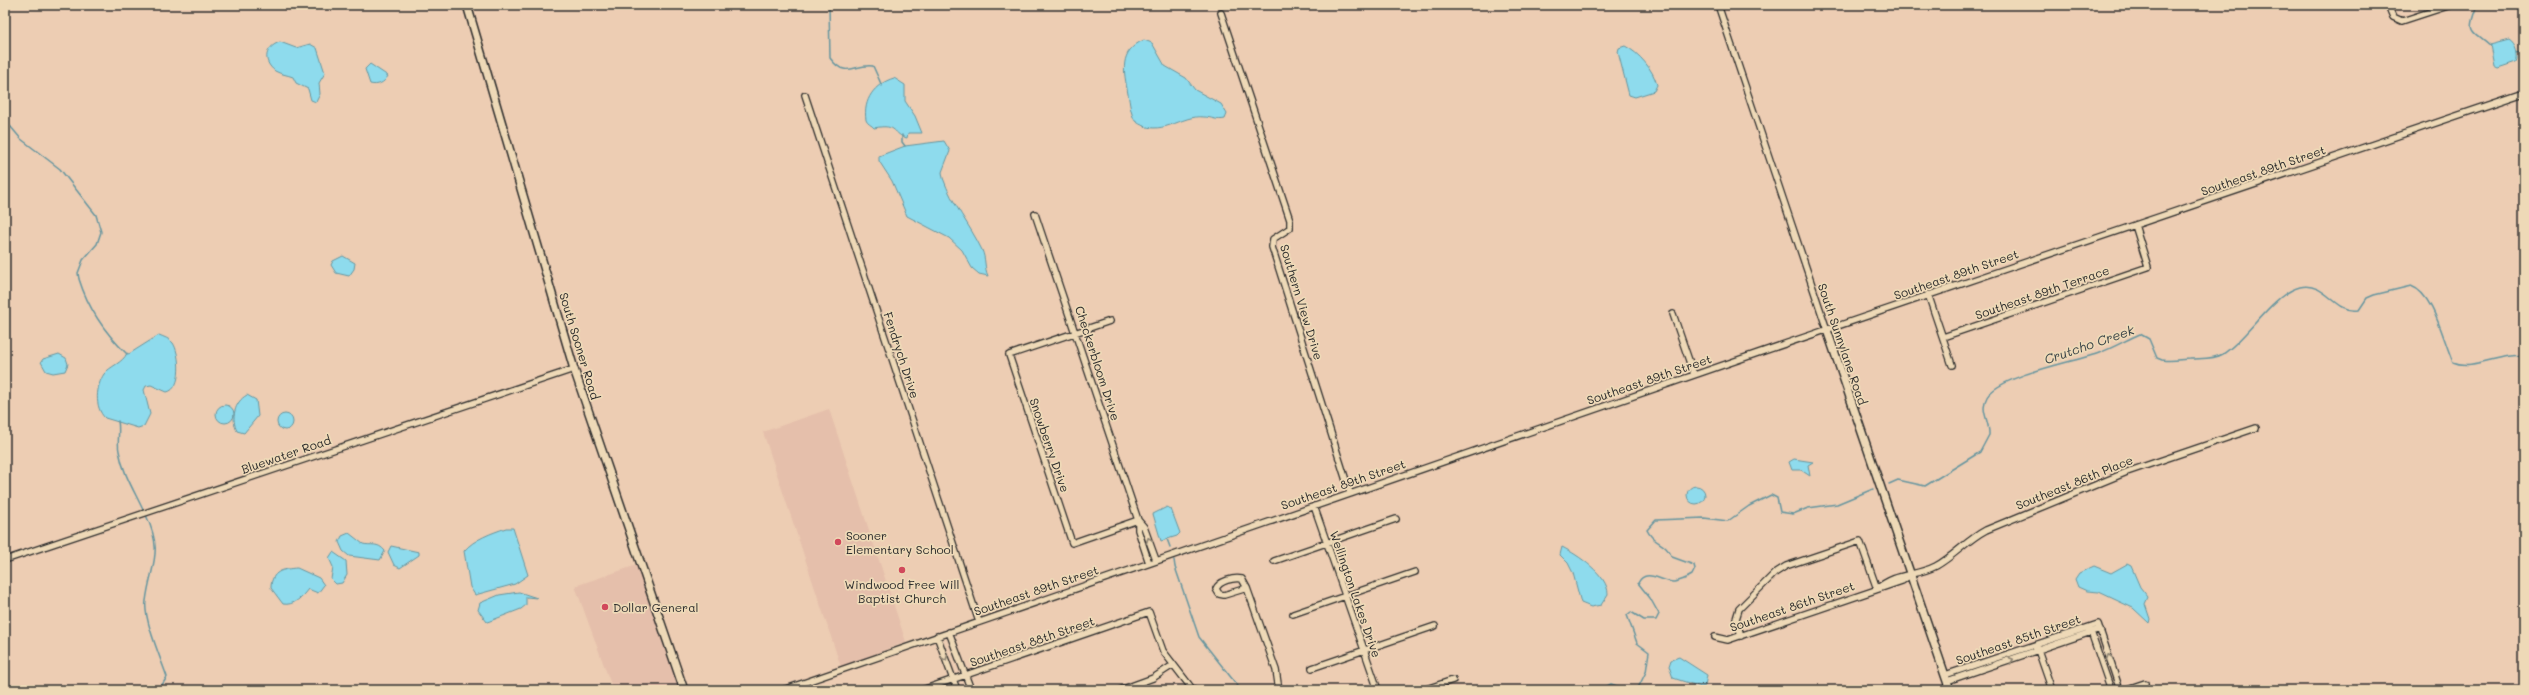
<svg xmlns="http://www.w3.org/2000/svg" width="2529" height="695" font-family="Mali,sans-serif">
  <rect width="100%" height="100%" fill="#edcdb3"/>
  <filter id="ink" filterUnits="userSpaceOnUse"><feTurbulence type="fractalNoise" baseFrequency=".025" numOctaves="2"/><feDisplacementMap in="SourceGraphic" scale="8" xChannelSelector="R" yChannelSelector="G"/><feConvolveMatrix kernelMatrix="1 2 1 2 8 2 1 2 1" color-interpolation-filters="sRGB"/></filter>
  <g filter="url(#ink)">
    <path fill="#e5bfab" d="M829,409L906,642L841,667L763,432Z
      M640,564L684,690H613L575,586Z"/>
    <path fill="#8edbed" stroke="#66959f" d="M1144,40L1152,43L1165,66L1186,78L1195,90L1221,104L1227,114L1225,119C1217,121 1211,117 1204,117C1181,114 1160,140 1135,121C1130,112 1130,103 1128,94C1124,72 1118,51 1144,40Z
      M2509,40C2516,44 2519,56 2516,62L2498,68L2494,66L2490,45Z
      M280,42L296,48L310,44L317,48L325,73L319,83L320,94L316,102L311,100L308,89L296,83L293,77C288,75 280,74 275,71C262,61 265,47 280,42Z
      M1625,46C1639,53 1653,69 1657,85L1654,91L1635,97L1629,95L1618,52L1619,48Z
      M370,64L388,76C384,83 378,86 370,84L365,69Z
      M894,78L905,85V101L915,116L922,133H908L907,138C892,135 899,123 874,128C872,125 867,124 866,120C863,100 874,84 894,78Z
      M944,141L950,151L942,172L943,178C952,204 970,225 982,250C986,259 984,267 988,276L979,274L972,268L962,250L949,238L907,216L892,181L879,161V156L905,146Z
      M343,256L355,263L354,269L349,276L336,273L331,265L333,261Z
      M159,335C164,337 170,339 173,343C180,353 183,389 167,392L151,385L146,386L144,390L150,414L144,426L138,428L105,418C94,407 96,386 104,374C110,366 123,363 127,353L129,354Z
      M59,354L66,358L68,364L65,371L53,373L46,371L41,362L43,359Z
      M247,395L256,400L258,416L244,433L237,431C231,419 234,402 247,395Z
      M216 414a9 9 0 1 1 18 0a9 9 0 1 1-18 0Z
      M277 422a8 8 0 1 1 16 0a8 8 0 1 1-16 0Z
      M1794,459L1813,462L1808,465L1810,476L1801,470H1792L1789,462Z
      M1687 495a9 9 0 1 1 18 0a9 9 0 1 1-18 0Z
      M1167,507L1171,509L1180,533L1177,536L1161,541L1153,514Z
      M506,528H513L528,575L515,584L475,595L470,587L464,551C474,539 492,533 506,528Z
      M349,533L363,544C371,546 378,542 385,551L380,560L349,556L343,551L339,542L342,536Z
      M391,546L419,552V555L400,568L394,565L388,552Z
      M1562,547C1578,555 1608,575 1608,594L1601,605L1591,607L1581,603L1573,573L1568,563L1560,555Z
      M333,552L346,561L347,575L342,583L336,584L331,579L333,567L329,558Z
      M2127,564L2131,566L2140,587L2148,597L2145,604L2150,619L2149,623L2133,608L2099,592L2087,591L2078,587L2075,579L2079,573L2094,566L2111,573Z
      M297,568L319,578L324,585L318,593L308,589C302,597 294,606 283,604L271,588C271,571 283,569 297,568Z
      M519,592L537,598L526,597V605L521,609L490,621L487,622L478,610L480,603L499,595Z
      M1679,657L1707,675L1705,686L1701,687L1673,678L1669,666L1671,660Z"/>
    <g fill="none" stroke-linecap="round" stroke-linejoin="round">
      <path stroke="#66959f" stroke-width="1.5" d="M829,5L830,58C846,80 855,63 873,66L882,86
        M2436,5L2440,6
        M2448,8C2458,10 2467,3 2477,8C2467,35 2473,29 2491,46
        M2517,53L2524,50
        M5,120L21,139L60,169L96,215L101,232L97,244L83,260L78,273L79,279C88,308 105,333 127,354
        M902,135V142L905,146
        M118,421C120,430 117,444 119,451C123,474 135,492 144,512
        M1889,484L1898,480L1925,486L1980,452L1989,435C1990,421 1979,411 1987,397C2000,375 2074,362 2099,353C2113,348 2126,340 2140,334L2149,339L2157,358L2162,360C2172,362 2181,359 2190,359C2200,358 2213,360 2223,354C2248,338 2272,294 2300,287C2326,281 2335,314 2359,310L2367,298L2374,295L2411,286C2434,294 2443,340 2453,362C2473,371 2501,352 2524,356
        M146,515C164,554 151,563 146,601C143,618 161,659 167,677L162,685L154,690
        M1167,539L1170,547
        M1174,560L1175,567L1199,637L1241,690
        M1600,690L1611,684L1629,690
        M1637,690L1646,672L1649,652L1637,643L1627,615L1631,612L1644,620H1656L1659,614L1650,598L1638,583C1646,567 1663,583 1674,582C1680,581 1687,578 1692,575L1695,569L1694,565L1672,557C1665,541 1654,545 1647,530L1656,520L1704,518L1728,521L1749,506L1771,495L1777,498L1780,512L1793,514L1808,508L1837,504L1873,489"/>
      <g stroke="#2b2b2b" stroke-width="8">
        <path id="minor" d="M1718,5L1827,330
          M2388,5L2393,17L2402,21L2451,5
          M1221,13L1290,220V228L1273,239L1272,247L1350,493
          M805,95L979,622
          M1035,214L1138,520V530L1149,563
          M1928,294L1952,365
          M1673,314L1694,375
          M1110,321L1009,355L1072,543L1138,520
          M1943,337L2148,267L2135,225
          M1314,506L1378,690
          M1138,520L1144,527L1156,560
          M5,560L574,369
          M1274,561L1396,519
          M1247,588L1224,595L1219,594L1216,589C1219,581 1234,577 1242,579L1247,588L1276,670L1279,690
          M1877,589C1896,572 1915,577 1936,566C1954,556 1967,540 1986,530L2127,472L2256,428
          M1293,614L1415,572
          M2090,629L2111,690
          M949,632L971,690
          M937,636L957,690
          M1741,636L1736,619L1739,609L1775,573L1786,566L1860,541L1877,589
          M1715,637L1728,640L1902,581L1910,575
          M2037,647L2052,690
          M1312,668L1435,626
          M1945,675L2098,624L2120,690
          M1947,681L2100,629
          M783,690L1758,353L2524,93
          M922,690L1149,612L1163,651L1193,690
          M1120,690L1153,678L1173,665
          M1423,690L1453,680
          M2124,690L2145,683"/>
      </g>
      <g stroke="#2b2b2b" stroke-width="10">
        <path id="major" d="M467,5L574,369L684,690
          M1827,330L1950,690"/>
      </g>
      <use href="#minor" stroke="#eed9b7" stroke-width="5.5"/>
      <use href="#major" stroke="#eed9b7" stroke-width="7"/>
    </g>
    <defs><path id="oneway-chevron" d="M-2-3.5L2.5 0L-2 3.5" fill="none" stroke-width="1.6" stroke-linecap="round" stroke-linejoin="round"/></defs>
    <g stroke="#8c8271">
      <use href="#oneway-chevron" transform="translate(1149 540) rotate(-110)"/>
      <use href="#oneway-chevron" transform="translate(2109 657) rotate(-109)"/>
      <use href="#oneway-chevron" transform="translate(945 658) rotate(70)"/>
      <use href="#oneway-chevron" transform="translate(2011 660) rotate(-19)"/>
    </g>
  </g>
  <g fill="#d1495b" stroke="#eed9b7" stroke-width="1.5">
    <circle cx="838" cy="542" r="4"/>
    <circle cx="902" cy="570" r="4"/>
    <circle cx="605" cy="607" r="4"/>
  </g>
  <g text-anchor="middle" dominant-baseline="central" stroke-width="3.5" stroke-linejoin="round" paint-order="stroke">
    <g font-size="12" fill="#2b2b2b" stroke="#eed9b7">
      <text transform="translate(2263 170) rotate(-19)">Southeast 89th Street</text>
      <text transform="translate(1956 274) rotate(-19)">Southeast 89th Street</text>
      <text transform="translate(2042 292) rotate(-19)">Southeast 89th Terrace</text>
      <text transform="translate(1302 302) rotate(73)">Southern View Drive</text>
      <text transform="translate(1843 344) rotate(71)">South Sunnylane Road</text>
      <text transform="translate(580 346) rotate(73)">South Sooner Road</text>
      <text transform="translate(902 355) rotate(72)">Fendrych Drive</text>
      <text transform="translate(1098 363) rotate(72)">Checkerbloom Drive</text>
      <text transform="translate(1649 379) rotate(-19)">Southeast 89th Street</text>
      <text transform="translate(1050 445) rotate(71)">Snowberry Drive</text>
      <text transform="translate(286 454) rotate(-19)">Bluewater Road</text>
      <text transform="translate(2074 482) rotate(-22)">Southeast 86th Place</text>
      <text transform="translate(1343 484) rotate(-19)">Southeast 89th Street</text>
      <text transform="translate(1036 590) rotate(-19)">Southeast 89th Street</text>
      <text transform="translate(1356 594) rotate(71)">Wellington Lakes Drive</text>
      <text transform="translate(1792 606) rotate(-19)">Southeast 86th Street</text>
      <text transform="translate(2018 639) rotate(-19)">Southeast 85th Street</text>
      <text transform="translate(1032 641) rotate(-19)">Southeast 88th Street</text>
    </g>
    <g font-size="12" fill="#2b2b2b" stroke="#eed9b7" text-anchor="start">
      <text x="846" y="535">Sooner<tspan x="846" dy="14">Elementary School</tspan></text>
      <text x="902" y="584" text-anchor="middle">Windwood Free Will<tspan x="902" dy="14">Baptist Church</tspan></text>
      <text x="613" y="607">Dollar General</text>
    </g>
    <g font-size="13" font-style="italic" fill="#3a4548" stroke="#eed9b7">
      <text transform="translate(2089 344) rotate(-19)">Crutcho Creek</text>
    </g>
  </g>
  <rect width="2529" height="695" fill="none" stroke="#eed9b7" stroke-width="20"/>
  <rect x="10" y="10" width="2509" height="675" fill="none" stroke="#2b2b2b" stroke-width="1.5" filter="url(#ink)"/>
</svg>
